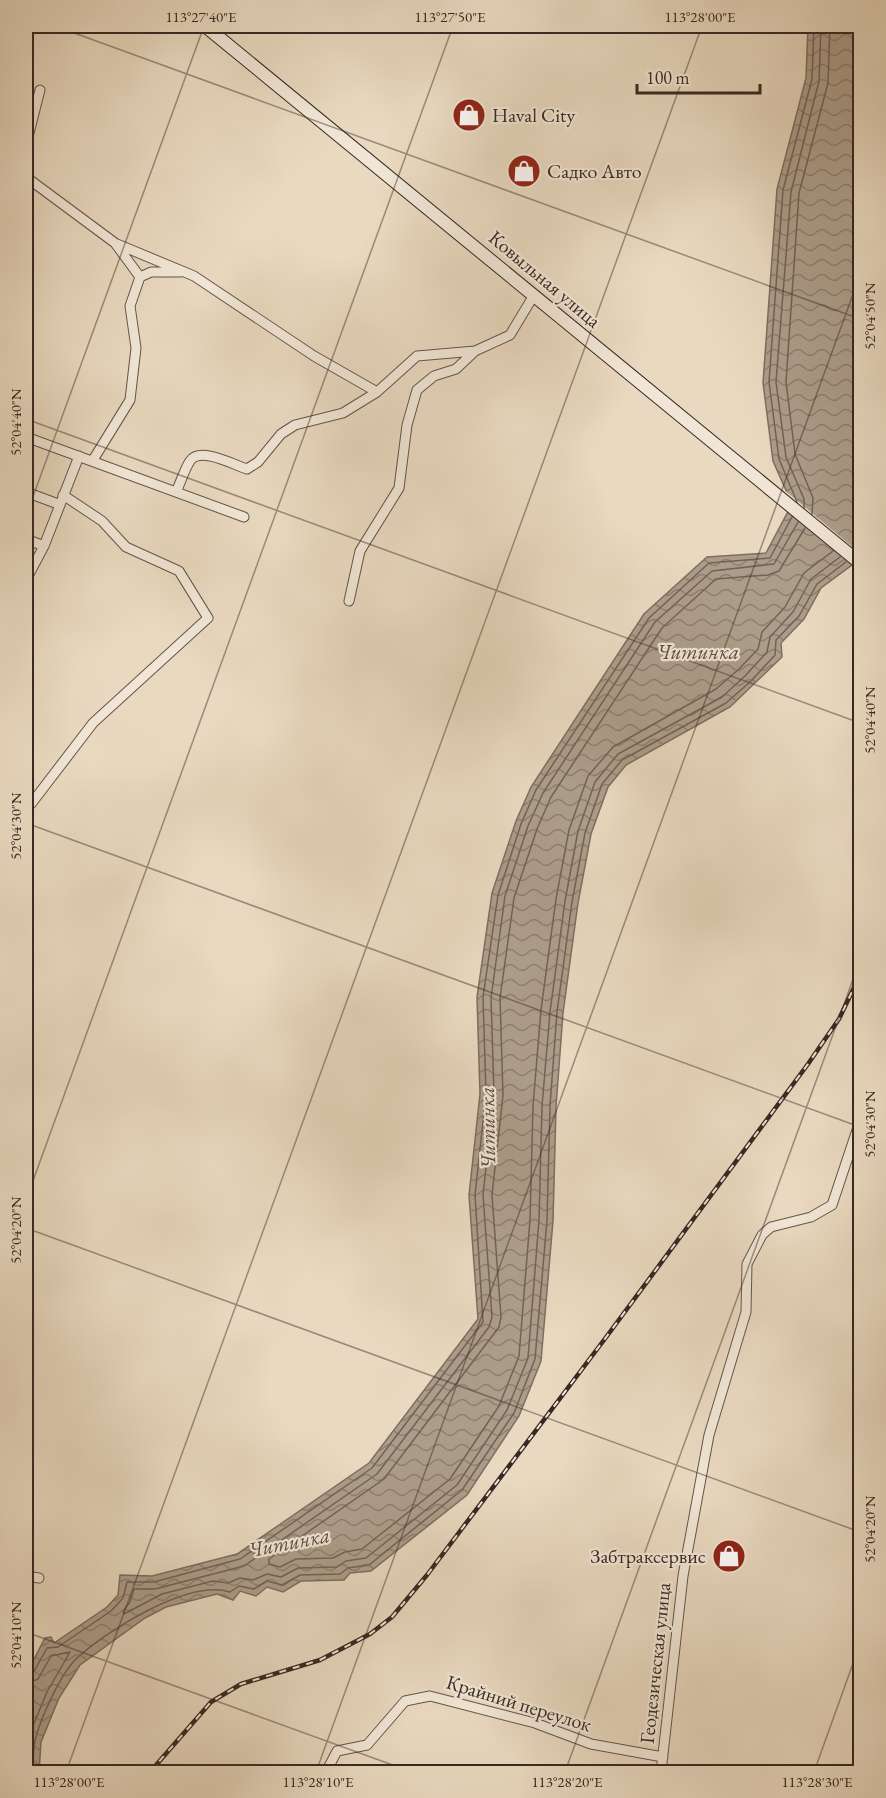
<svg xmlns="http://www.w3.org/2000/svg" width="886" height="1798" font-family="'EB Garamond',serif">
  <defs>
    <pattern id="water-waves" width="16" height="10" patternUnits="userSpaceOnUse" patternTransform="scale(1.5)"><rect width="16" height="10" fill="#ac9d8a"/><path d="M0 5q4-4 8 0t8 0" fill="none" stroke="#8d8070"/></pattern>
  </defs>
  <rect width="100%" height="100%" fill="#e9d9c0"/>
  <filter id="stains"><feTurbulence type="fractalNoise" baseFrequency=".00333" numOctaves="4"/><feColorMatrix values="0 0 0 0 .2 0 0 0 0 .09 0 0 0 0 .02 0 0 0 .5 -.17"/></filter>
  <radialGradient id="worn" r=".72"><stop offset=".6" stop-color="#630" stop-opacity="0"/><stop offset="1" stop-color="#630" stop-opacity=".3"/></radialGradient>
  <path fill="url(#water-waves)" stroke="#7d6e60" stroke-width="1.5" d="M808,26H860V559L821,588L804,619L781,643L782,657L730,707L626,765L608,787L591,834L578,903L563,1013L556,1107L553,1221L541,1361L519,1416L467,1495L371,1571L350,1573L344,1580L301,1581L283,1592L267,1587L256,1596L240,1591L233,1600L217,1594L166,1607L145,1618L80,1665L59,1698L41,1742L39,1772H26V1675L45,1638L51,1637L54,1643L107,1607L118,1595L120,1575L152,1576L237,1554L369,1463L478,1319L469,1195L480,1094L477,997L492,893L516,821L531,787L644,614L707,557L766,553L792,504L773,461L763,383L777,189L806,78Z"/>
  <path fill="#e9d9c0" d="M782,488L860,553V562L854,567L785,510L788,504Z"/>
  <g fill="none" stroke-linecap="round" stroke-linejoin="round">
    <path stroke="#726256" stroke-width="1.5" d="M797,502L779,459L769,382L783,190L812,79L814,26
      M804,508V499L786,457L776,382L791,192L819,81L821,26
      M812,514L813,498L795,454L786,382L799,193L828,83L830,26
      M798,522L774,564L712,571L655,622L543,793L528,826L505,896L491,998L494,1094L483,1195L492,1317L489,1327L377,1474L244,1566L155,1589H134L130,1602L123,1611L124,1614L162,1594L213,1581L228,1583L240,1578L253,1580L267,1574L281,1577L298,1568L337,1567L346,1561L366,1558L457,1485L507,1410L528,1358L539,1220L542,1106L550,1012L565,901L578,831L595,782L618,754L722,697L745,676L767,652L770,637L793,612L811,579L840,557
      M805,528L779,571L768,575L716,579L662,628L551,797L537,829L514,898L500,998L503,1095L492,1195L501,1317L499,1327L384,1479L269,1559V1564L280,1567L296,1559L333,1558L345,1552L362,1549L450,1479L499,1406L519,1356L530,1220L533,1106L541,1010L556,899L569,830L588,776L613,747L716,689L739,669L758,649L762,632L785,607L804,573L833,551
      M26,1676L33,1673L47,1648L58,1647L111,1611L123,1598L127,1582H154L240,1559L372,1468L483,1322L475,1195L486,1094L483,997L498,895L521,824L536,790L649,618L709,563L770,558L792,517
      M26,1684L38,1679L51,1656L70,1652L47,1692L28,1738L26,1772
      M33,1772C33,1763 33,1750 35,1741C40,1719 60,1675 76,1659C106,1631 188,1579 230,1592L239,1586L254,1589L267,1581L282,1585L300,1575L340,1574L348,1568L369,1565L462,1490L514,1413L535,1359L547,1220L550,1106L557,1012L572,902L585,833L602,784L622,760L726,703L751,681L775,655L776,640L799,616L817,584L846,562"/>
    <g stroke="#64544a" stroke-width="11">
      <path id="minor" d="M26,145L40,90
        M26,177L115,243L140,277L130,306L136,348L130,400L93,460
        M117,244L194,276L314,356L377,392
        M140,277L151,272H180
        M26,437L244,517
        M26,492L58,504
        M176,492C181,482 184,470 190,461C200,446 234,465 247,469L258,462L281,434L295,425L343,413L377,392L417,356L475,351L510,335L534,295
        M26,539L44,546
        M26,580L44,546L79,456
        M349,601L360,551L399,488L407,425L417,390L434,376L456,369L475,351
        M26,807L31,804L93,723L208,618L179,571L126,547L102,521L63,495
        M26,1576L39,1578
        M297,1772L298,1770L309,1772
        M326,1772L337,1751L367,1745L405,1701L430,1696L535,1723L591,1744L663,1757
        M661,1772L683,1576L709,1435L746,1312L747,1264L762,1235L771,1227L811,1217L832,1205L860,1121"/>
    </g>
    <g stroke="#372822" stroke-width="14">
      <path id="secondary" d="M205,26L860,563"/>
    </g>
    <use href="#minor" stroke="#f1e6d6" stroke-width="9"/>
    <use href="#secondary" stroke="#f1e6d6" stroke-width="12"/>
    <g stroke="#372822" stroke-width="4.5">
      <path id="rail" d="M150,1772L211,1702L241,1684L320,1660L370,1634L392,1617L427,1575L607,1336L808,1064L839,1019L860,975"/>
    </g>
    <use href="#rail" stroke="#f1e6d6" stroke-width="2" stroke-dasharray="7" stroke-linecap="butt"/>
  </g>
  <path fill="none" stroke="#372822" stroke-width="1.5" stroke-opacity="0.45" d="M55,26L860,319M26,419L860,723M26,516L204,26M26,823L860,1127M26,1200L453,26M26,1228L860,1532M26,1632L412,1772M66,1772L702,26M316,1772L860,275M565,1772L860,960M814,1772L860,1644"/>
  <defs>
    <g id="shop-disc" transform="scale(1.725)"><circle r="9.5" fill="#8f2418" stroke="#f1e6d6"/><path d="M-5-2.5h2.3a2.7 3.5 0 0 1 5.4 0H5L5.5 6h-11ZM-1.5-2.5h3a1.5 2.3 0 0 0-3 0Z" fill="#fff"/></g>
  </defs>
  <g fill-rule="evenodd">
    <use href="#shop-disc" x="469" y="115"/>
    <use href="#shop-disc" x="524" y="171"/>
    <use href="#shop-disc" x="729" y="1556"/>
  </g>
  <g text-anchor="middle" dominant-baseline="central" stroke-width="4.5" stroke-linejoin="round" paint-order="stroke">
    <g font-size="20" fill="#372822" stroke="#f1e6d6" text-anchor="start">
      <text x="492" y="115">Haval Сity</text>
      <text x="547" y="171">Садко Авто</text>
      <text x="706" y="1556" text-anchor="end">Забтраксервис</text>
    </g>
    <g font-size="20" fill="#372822" stroke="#f1e6d6">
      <text transform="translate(545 279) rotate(40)">Ковыльная улица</text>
      <text transform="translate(655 1663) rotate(-84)">Геодезическая улица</text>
      <text transform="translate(519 1703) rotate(17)">Крайний переулок</text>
    </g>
    <g font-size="21" font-style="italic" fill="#5a4b41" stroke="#f1e6d6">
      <text x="698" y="651">Читинка</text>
      <text transform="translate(487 1128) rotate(-91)">Читинка</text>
      <text transform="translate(289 1542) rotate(-11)">Читинка</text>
    </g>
  </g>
  <rect width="886" height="1798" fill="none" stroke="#e9d9c0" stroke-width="66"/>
  <path d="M637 84v9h123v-9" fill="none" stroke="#372822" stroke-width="3"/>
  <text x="646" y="84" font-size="18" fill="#372822" stroke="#f1e6d6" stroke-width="4.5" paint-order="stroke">100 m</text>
  <rect x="33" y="33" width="820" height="1732" fill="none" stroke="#372822" stroke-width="2"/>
  <g font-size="15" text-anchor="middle" fill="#372822">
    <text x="201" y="22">113°27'40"E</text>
    <text x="450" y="22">113°27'50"E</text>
    <text x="700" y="22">113°28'00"E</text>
    <text transform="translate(870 316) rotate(-90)" y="5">52°04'50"N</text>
    <text transform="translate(16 422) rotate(-90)" y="5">52°04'40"N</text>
    <text transform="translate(870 720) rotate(-90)" y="5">52°04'40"N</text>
    <text transform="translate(16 826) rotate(-90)" y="5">52°04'30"N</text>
    <text transform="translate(870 1124) rotate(-90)" y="5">52°04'30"N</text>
    <text transform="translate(16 1230) rotate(-90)" y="5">52°04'20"N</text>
    <text transform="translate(870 1529) rotate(-90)" y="5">52°04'20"N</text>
    <text transform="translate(16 1635) rotate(-90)" y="5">52°04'10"N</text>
    <text x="69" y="1787">113°28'00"E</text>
    <text x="318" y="1787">113°28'10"E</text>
    <text x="567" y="1787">113°28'20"E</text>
    <text x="817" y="1787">113°28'30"E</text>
  </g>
  <rect width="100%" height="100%" filter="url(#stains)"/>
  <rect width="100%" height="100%" fill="url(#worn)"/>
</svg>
